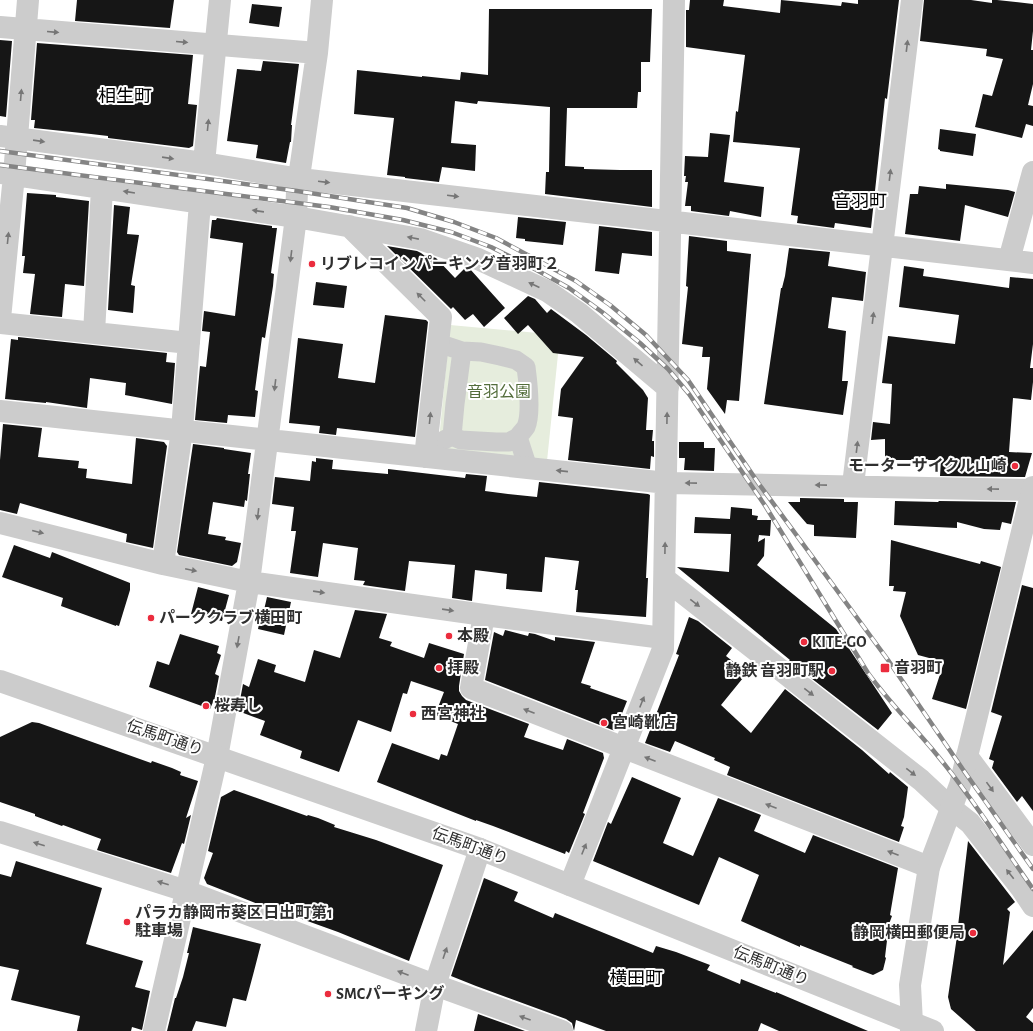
<svg xmlns="http://www.w3.org/2000/svg" width="1033" height="1031" font-family="'Alegreya Sans','Noto Sans JP',sans-serif">
  <rect width="100%" height="100%" fill="#fff"/>
  <path fill="#e6eddd" d="M450,325L560,335L547,461L438,450Z"/>
  <path fill="#161616" d="M77,0H174L170,28L75,21Z
    M690,0H724L723,6L780,13L781,0L841,6L842,2L858,4V0H899L887,99L885,98L871,228L835,223L834,228L797,223L798,216L791,215L800,148L733,142L736,111L738,112L745,55L686,47V10H689Z
    M924,0H971L992,3V0H997L1033,4V31L1031,50H1033V84L1028,105L1033,106V126L1026,124L1022,138L975,127L983,94L992,96L1003,59L986,56L987,49L920,41Z
    M252,4L282,7L279,27L249,23Z
    M489,9H652L650,62H641V92H638L637,108H567L565,166L584,167V169L620,170H652V207L545,194L546,172H549L550,107L478,101L477,104L455,101L451,143L476,145L475,171L442,167L439,182L405,178V177L387,175L394,118L354,114L357,70L422,77V76L460,80L461,72L488,75Z
    M0,40L12,41L6,117L0,116Z
    M37,43L193,55L188,104L197,105L193,146L189,148L108,138V136L91,134L34,128L35,120H31Z
    M263,61L299,64L291,125H292L291,142H290L286,163L256,158L258,145L227,141L237,69L261,71Z
    M940,129L976,134L973,156L940,151V150L938,149Z
    M710,133L730,135L724,182L764,187L761,217L730,211L729,216L691,211V206H685L688,182H685L686,176H684L685,156L708,157Z
    M946,184L1008,190L1015,192L1008,217L965,205L960,241L905,234L910,194H918L919,186L946,189Z
    M27,193L56,195V197L89,201L84,286L65,284L62,317L30,314L35,274L23,273L25,256H22Z
    M114,205L130,207L127,234L139,235L131,285L135,286L133,313L108,310Z
    M518,217L566,222L563,245L525,241V239L516,238Z
    M217,218L272,226V228H277L271,273L274,274L273,286L265,338L262,337L255,390L258,391L255,417L228,415L227,423L195,420L200,366L206,367L210,332L202,331L204,311L235,316L243,243L210,238L212,220H216Z
    M599,226L652,232V256L622,253L619,274L595,271Z
    M689,236L727,241V251L751,254L739,401L727,400L725,414L707,389L710,357H702L703,347L682,344L688,287L686,286Z
    M387,246L417,251L421,253L425,256L427,255L436,258L455,278L465,268L470,269L505,308L484,327L473,314L465,320L453,307L451,309Z
    M789,248L830,252L828,266L866,272L863,301L832,297L828,328L846,331L842,381H848L843,415L764,404L781,288H782L785,276Z
    M904,266L924,269L923,276L1009,288L1010,277L1033,279V344L1030,368H1033V382L1031,400L1013,398L1009,452L1032,453L1025,477L940,476L941,460H885V439L871,440L873,422L890,424L892,384L882,383L888,336L955,344L959,315L899,307Z
    M316,282L347,286L344,308L313,305Z
    M528,296L535,299L547,313L551,309L586,335L617,361L616,363L643,390L648,398L646,430H653L652,441H654V457L651,456L650,469L568,460L573,418L558,416L561,389L584,357L553,353L528,325L518,334L504,318Z
    M385,315L426,320L428,322L415,437L337,428L336,435L319,433L320,426L289,423L298,338L343,344L338,378L375,383Z
    M18,337L167,353L166,362L175,363L172,404L125,395L126,383L90,378L87,408L46,402V403L5,399L11,339L18,340Z
    M3,424L42,428L38,457L79,461L78,468L87,469L86,478L132,484L136,438L164,442L167,446L153,548L126,542L127,534L20,503L17,514L0,510V460Z
    M679,442H704V448H715L714,471L684,470L685,458H679Z
    M193,444L224,448V449L251,453L248,474H250L247,501L245,500L244,507L213,502L208,534L226,537L225,540L241,543L237,562L232,566L179,555L177,552Z
    M316,458L333,460L332,469L388,474V469L465,478L466,474L487,476L485,491L508,494L537,497L539,482L648,494L650,495L646,578H648L646,617L576,612L578,590H575L579,561L545,557L542,592L506,589L507,574L475,570L472,601L452,598L455,565L409,561L405,591L363,585L365,581L354,580L358,548L323,543L318,577L290,573L296,531H291L294,507L272,504L275,477L310,481L312,461L316,462Z
    M800,498L844,499V502H858L856,538L814,536V525L807,524L788,502H800Z
    M895,501L938,502L939,501L1016,502L1011,524L1002,522L1000,530L984,529L957,522V528L894,525Z
    M731,507L752,509V515L758,516L757,520H771L770,536L759,535L758,542L765,538L764,556L757,565L836,629L892,713L878,730L789,661L790,660L677,567L729,572L731,534L694,533L695,517L730,519Z
    M891,540L980,564L981,561L1001,567L966,709L932,699L944,662L918,655L900,616L906,592L893,591L894,586H889Z
    M14,545L50,558L52,552L130,583V590L119,626L116,625V626L61,606L63,598L2,577Z
    M1022,585L1033,588V811L1022,796L1017,802L992,768L994,761L989,759L1002,716L991,712Z
    M198,587L229,595L222,621L191,614Z
    M267,597L291,602L284,635L258,629L262,609L264,610Z
    M355,610L387,614L379,638L392,642L390,646L424,658L429,643L464,654L459,686V691L462,696L466,700L529,724L524,737L563,750L567,739L603,753L604,758L583,813L585,814L569,853L566,851L565,854L493,826L476,820V821L377,782L392,743L439,760L441,754L447,756L458,724L435,715L444,692L411,681L407,694L403,693L391,732L358,720L339,772L300,758L302,751L260,735L265,721L238,711L243,684L249,687L258,659L276,665L274,672L305,682L314,650L340,658Z
    M689,617L698,621L732,648L726,656L740,667L735,672L743,678L721,705L751,733L785,689L862,750L889,774L890,772L908,787L904,817L901,826L904,827L899,842L727,775L730,767L714,760L715,758L675,741L670,752L645,743L679,655L676,654Z
    M505,630L528,636L529,633L535,634L555,641V637L595,642L581,683L591,686L590,688L627,701L615,731L485,680L494,632L503,636Z
    M180,634L219,646L217,653L221,655L215,674L219,676L214,702H213L210,709L149,687L157,661L169,665Z
    M32,722L39,723L151,763L152,761L172,768L181,772L180,775L198,781L186,818L191,815L184,844L182,843L171,873L97,850L101,839L63,825L62,826L35,816V814L0,802V737Z
    M632,777L681,798L663,843L693,856L718,798L761,815L754,831L805,853L813,835L898,868L890,915L892,916L889,924L885,957L886,958L883,970L873,975L852,967L853,966L800,945V947L741,921L759,875L719,857L699,905L593,861L608,822L611,824Z
    M234,790L307,816L308,815L318,818L335,825L334,827L376,840L443,865L409,961L338,932L299,918V919L268,907V908L207,884L204,878L213,853L208,851L221,797Z
    M968,841L1015,902L1007,909L1010,912L1003,965L1033,930V1008L1026,1017L1033,1023V1031H976L951,1009L948,997L956,943Z
    M16,861L102,888L86,944L143,961L135,987L150,991L142,1030L132,1027L131,1031H77L80,1016L11,1000L19,970L0,966V874L11,877Z
    M484,878L518,892L514,901L553,918L555,913L653,953L656,946L676,952L710,965L707,970L740,984L741,979L776,993V992L868,1031H779L761,1023L758,1031H606L576,1020L574,1031L572,1023L566,1019L476,986L451,976Z
    M193,927L261,944L253,975L246,1001L233,998L226,1027L196,1021L192,1031H167L175,998H176L183,977L189,953H187Z
    M478,1014L525,1031H474Z"/>
  <g fill="none" stroke-linecap="round" stroke-linejoin="round">
    <path stroke="#ccc" stroke-width="19" d="M438,343L462,351L481,352L500,356L516,360L526,367C528,382 532,413 526,427C524,430 520,434 518,437L528,468
      M452,436L461,440L496,442H509L518,437
      M426,446L434,445L452,436L455,404L462,351"/>
    <path stroke="#ccc" stroke-width="22" d="M0,27L317,53
      M0,136L204,163L300,179L1033,263
      M204,163L220,0
      M0,173L296,217L420,239L478,259L547,291L579,313L668,388
      M349,226L441,317L425,457
      M1009,260L1033,172
      M0,319L14,175L28,0
      M0,323L189,343
      M94,333L102,188
      M0,411L667,483L1032,490
      M853,485L912,0
      M0,523L163,564L249,582L484,615L663,638
      M163,564L182,430L200,203
      M665,579L921,780L951,808L970,823L1021,888L1033,906
      M484,615L471,688L929,867
      M967,756L1033,845
      M0,832L186,891L435,985L562,1031
      M570,885L663,649L674,0
      M154,1031L217,757L249,582L296,217L297,191L317,53L322,0
      M426,1031L435,985L480,849"/>
    <path stroke="#ccc" stroke-width="22" d="M0,681L480,849L933,1031
      M911,1031L912,1023L910,985L929,867L960,785L1033,487"/>
    <g stroke="#848484" stroke-width="4.5">
      <path id="rail" d="M0,151L297,191L407,208L454,222L496,238L576,281L610,305L646,335L688,380L759,484L888,660L964,771L1033,869
        M0,165L329,207L403,220L451,232L491,247L533,268L569,288L602,312L640,343L668,369L689,394L766,507L868,673C889,702 914,727 937,755C972,797 1001,844 1033,889"/>
    </g>
    <use href="#rail" stroke="#fff" stroke-width="3" stroke-dasharray="9" stroke-linecap="butt"/>
  </g>
  <defs><path id="oneway-solid" d="M-6-.8H1V-3.2L6.5 0L1 3.2V.8H-6Z"/></defs>
  <g fill="#767676">
    <use href="#oneway-solid" transform="translate(53 32) rotate(5)"/>
    <use href="#oneway-solid" transform="translate(182 42) rotate(5)"/>
    <use href="#oneway-solid" transform="translate(907 46) rotate(-83)"/>
    <use href="#oneway-solid" transform="translate(21 95) rotate(-85)"/>
    <use href="#oneway-solid" transform="translate(208 125) rotate(-84)"/>
    <use href="#oneway-solid" transform="translate(39 141) rotate(8)"/>
    <use href="#oneway-solid" transform="translate(168 158) rotate(8)"/>
    <use href="#oneway-solid" transform="translate(890 175) rotate(-83)"/>
    <use href="#oneway-solid" transform="translate(324 182) rotate(7)"/>
    <use href="#oneway-solid" transform="translate(129 192) rotate(-171)"/>
    <use href="#oneway-solid" transform="translate(453 196) rotate(7)"/>
    <use href="#oneway-solid" transform="translate(258 211) rotate(-172)"/>
    <use href="#oneway-solid" transform="translate(8 238) rotate(-84)"/>
    <use href="#oneway-solid" transform="translate(413 238) rotate(-169)"/>
    <use href="#oneway-solid" transform="translate(291 256) rotate(97)"/>
    <use href="#oneway-solid" transform="translate(534 285) rotate(-155)"/>
    <use href="#oneway-solid" transform="translate(421 297) rotate(-135)"/>
    <use href="#oneway-solid" transform="translate(873 318) rotate(-83)"/>
    <use href="#oneway-solid" transform="translate(638 362) rotate(-139)"/>
    <use href="#oneway-solid" transform="translate(275 385) rotate(97)"/>
    <use href="#oneway-solid" transform="translate(430 418) rotate(-84)"/>
    <use href="#oneway-solid" transform="translate(667 418) rotate(-89)"/>
    <use href="#oneway-solid" transform="translate(857 447) rotate(-83)"/>
    <use href="#oneway-solid" transform="translate(562 471) rotate(-174)"/>
    <use href="#oneway-solid" transform="translate(691 483) rotate(-179)"/>
    <use href="#oneway-solid" transform="translate(821 485) rotate(-179)"/>
    <use href="#oneway-solid" transform="translate(993 489) rotate(-179)"/>
    <use href="#oneway-solid" transform="translate(258 514) rotate(97)"/>
    <use href="#oneway-solid" transform="translate(38 532) rotate(14)"/>
    <use href="#oneway-solid" transform="translate(665 548) rotate(-89)"/>
    <use href="#oneway-solid" transform="translate(191 570) rotate(12)"/>
    <use href="#oneway-solid" transform="translate(319 592) rotate(8)"/>
    <use href="#oneway-solid" transform="translate(695 603) rotate(38)"/>
    <use href="#oneway-solid" transform="translate(448 610) rotate(8)"/>
    <use href="#oneway-solid" transform="translate(238 642) rotate(100)"/>
    <use href="#oneway-solid" transform="translate(809 692) rotate(38)"/>
    <use href="#oneway-solid" transform="translate(642 702) rotate(-68)"/>
    <use href="#oneway-solid" transform="translate(529 711) rotate(-159)"/>
    <use href="#oneway-solid" transform="translate(650 759) rotate(-159)"/>
    <use href="#oneway-solid" transform="translate(911 772) rotate(38)"/>
    <use href="#oneway-solid" transform="translate(990 787) rotate(54)"/>
    <use href="#oneway-solid" transform="translate(771 806) rotate(-159)"/>
    <use href="#oneway-solid" transform="translate(39 844) rotate(-163)"/>
    <use href="#oneway-solid" transform="translate(584 849) rotate(-68)"/>
    <use href="#oneway-solid" transform="translate(893 853) rotate(-159)"/>
    <use href="#oneway-solid" transform="translate(1010 874) rotate(-128)"/>
    <use href="#oneway-solid" transform="translate(163 883) rotate(-163)"/>
    <use href="#oneway-solid" transform="translate(445 953) rotate(-71)"/>
    <use href="#oneway-solid" transform="translate(403 973) rotate(-159)"/>
    <use href="#oneway-solid" transform="translate(525 1018) rotate(-160)"/>
  </g>
  <g fill="#eb2c3d" stroke="#fff" stroke-width="1.5">
    <circle cx="312" cy="264" r="4"/>
    <circle cx="1015" cy="466" r="4"/>
    <circle cx="151" cy="618" r="4"/>
    <circle cx="449" cy="636" r="4"/>
    <circle cx="804" cy="642" r="4"/>
    <circle cx="439" cy="668" r="4"/>
    <rect x="880" y="663" width="10" height="10" rx="2"/>
    <circle cx="832" cy="671" r="4"/>
    <circle cx="206" cy="706" r="4"/>
    <circle cx="413" cy="714" r="4"/>
    <circle cx="604" cy="723" r="4"/>
    <circle cx="127" cy="922" r="4"/>
    <circle cx="973" cy="933" r="4"/>
    <circle cx="328" cy="994" r="4"/>
  </g>
  <g text-anchor="middle" dominant-baseline="central" stroke-width="4" stroke-linejoin="round" paint-order="stroke">
    <g font-size="16" font-weight="bold" fill="#2f2f2f" stroke="#fff" text-anchor="start">
      <text x="320" y="264">リブレコインパーキング音羽町２</text>
      <text x="1007" y="466" text-anchor="end">モーターサイクル山崎</text>
      <text x="159" y="618">パーククラブ横田町</text>
      <text x="457" y="636">本殿</text>
      <text x="812" y="642">KITE-GO</text>
      <text x="447" y="668">拝殿</text>
      <text x="894" y="668">音羽町</text>
      <text x="824" y="671" text-anchor="end">静鉄 音羽町駅</text>
      <text x="214" y="706">桜寿し</text>
      <text x="421" y="714">西宮神社</text>
      <text x="612" y="723">宮崎靴店</text>
      <text x="135" y="913">パラカ静岡市葵区日出町第1<tspan x="135" dy="18">駐車場</tspan></text>
      <text x="965" y="933" text-anchor="end">静岡横田郵便局</text>
      <text x="336" y="994">SMCパーキング</text>
    </g>
    <g font-size="16" fill="#536d3b" stroke="#fff">
      <text x="499" y="392">音羽公園</text>
    </g>
    <g font-size="16" fill="#2f2f2f" stroke="#fff">
      <text transform="translate(165 738) rotate(19)">伝馬町通り</text>
      <text transform="translate(470 846) rotate(20)">伝馬町通り</text>
      <text transform="translate(771 966) rotate(22)">伝馬町通り</text>
    </g>
    <g font-size="18" fill="#000" stroke="#fff">
      <text x="125" y="97">相生町</text>
      <text x="860" y="202">音羽町</text>
      <text x="636" y="979">横田町</text>
    </g>
  </g>
</svg>
